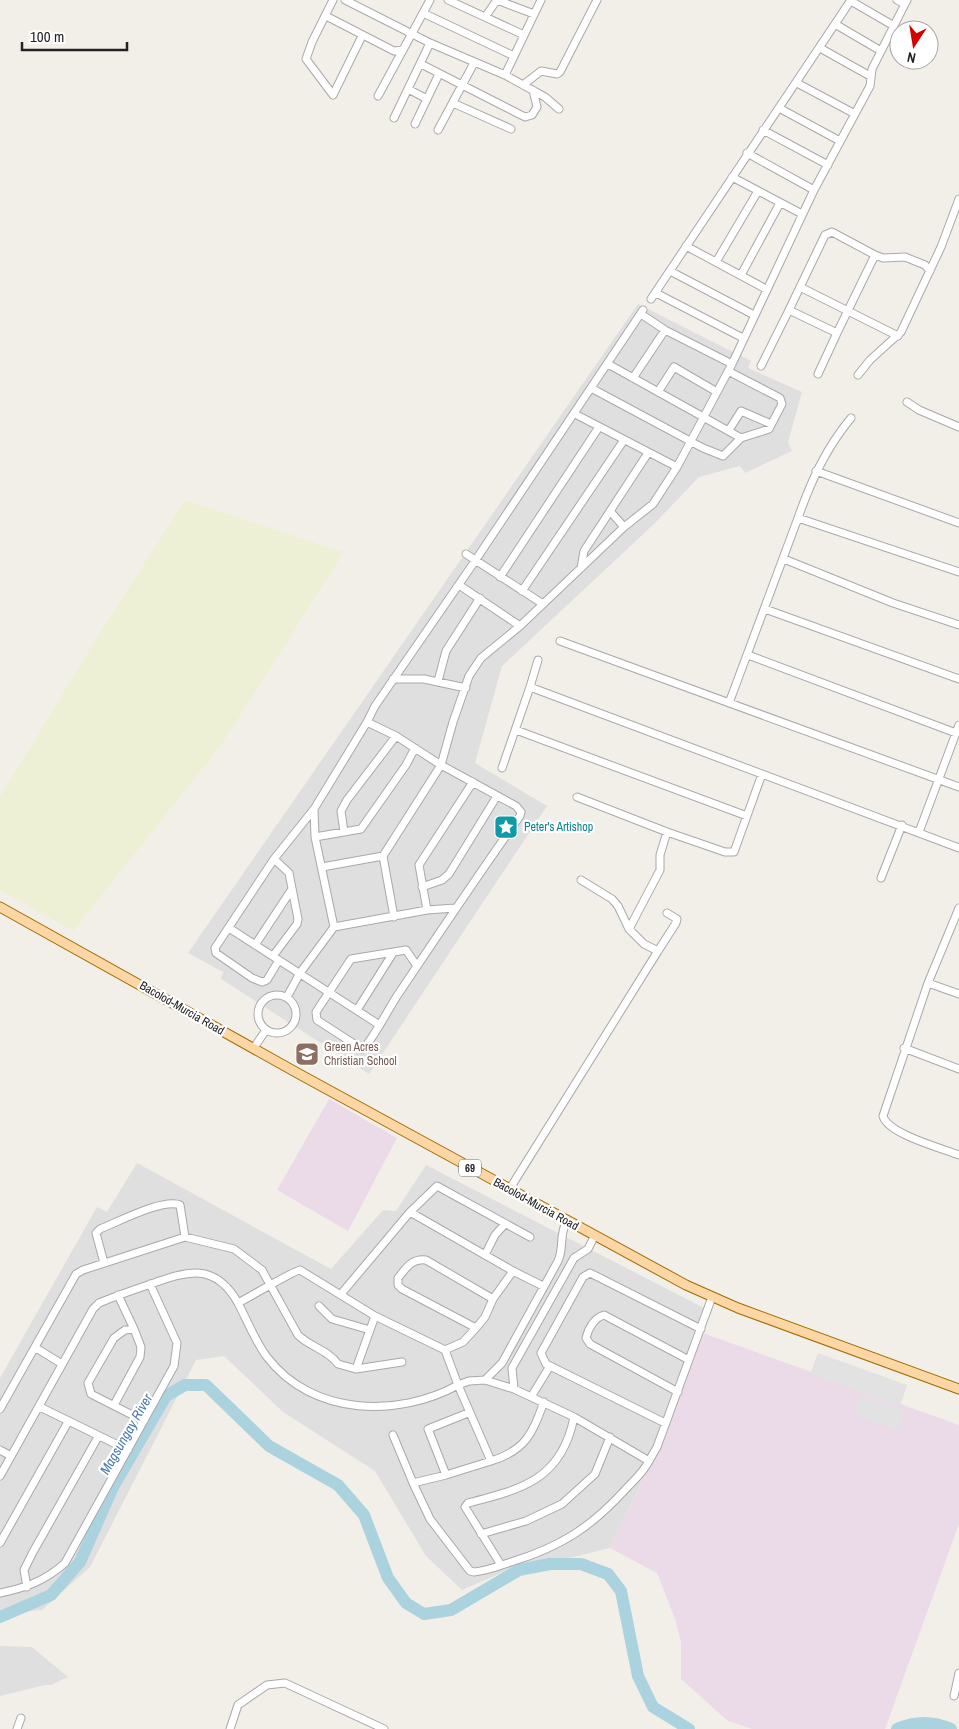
<svg xmlns="http://www.w3.org/2000/svg" width="959" height="1729" font-family="'Archivo Narrow',sans-serif">
  <rect width="100%" height="100%" fill="#f2efe9"/>
  <path fill="#e0dfdf" d="M638,304L751,361L748,368L802,392L788,442L792,451L745,473L740,466L699,477L654,524L502,666L475,763L547,806L369,1074L221,979L223,972L188,953Z
    M137,1163L331,1269L383,1210L396,1211L426,1165L708,1310L648,1468L610,1548L574,1557L522,1564L462,1590L426,1556L375,1471L283,1412L224,1356L196,1360L90,1567L42,1610L0,1614V1378L97,1207L107,1212Z
    M0,1646L32,1647L68,1677L51,1685H45L0,1696Z"/>
  <path fill="#ebdbe8" d="M329,1099L397,1138L348,1231L277,1190Z
    M697,1331L959,1425V1524L885,1729H752L728,1721L681,1679V1642L675,1619L657,1573L610,1548L648,1468Z"/>
  <path fill="#eef0d5" d="M185,500L344,552L222,744L73,931L0,890V797L94,642Z"/>
  <path fill="#e2e2e2" d="M818,1353L907,1385L900,1406L810,1374Z
    M861,1396L904,1410L898,1430L854,1415Z"/>
  <g fill="none" stroke-linecap="round" stroke-linejoin="round">
    <path stroke="#aad3df" stroke-width="12" d="M0,1617L51,1595L80,1562L113,1487L166,1396L185,1385H206L269,1446L338,1485L364,1515L388,1578L406,1603L424,1614L451,1610L519,1570L550,1564H581L608,1574L621,1591L638,1676L653,1707L689,1729
      M897,1729C916,1721 932,1721 951,1729"/>
    <g stroke="#a9a9a9" stroke-width="9">
      <path id="minor" d="M333,0L312,42L306,59L333,95L362,36
        M345,0L430,43L505,75L541,0
        M448,0L524,35
        M497,0L534,14
        M897,0L905,4
        M851,1L894,26
        M423,13L514,56
        M326,16L394,51L403,50
        M485,17L497,0
        M835,24L881,51
        M820,48L870,76
        M421,64L525,117L532,115L537,107L533,90
        M505,75L545,97L559,109
        M797,83L855,114
        M523,85L541,71L557,74L560,72L597,0
        M408,89L427,99
        M378,96L430,0
        M453,103L511,129
        M779,108L840,141
        M394,118L430,43
        M415,124L439,74
        M438,130L474,63
        M763,130L828,165
        M747,153L814,190
        M732,177L802,214
        M686,246L766,289
        M716,262L758,191
        M670,271L754,315
        M741,275L780,203
        M800,287L898,336
        M656,293L743,338
        M651,299L851,0
        M641,314L665,330L732,364
        M837,333L875,255
        M608,364L741,438
        M761,366L789,310
        M818,374L837,333L789,310L825,235L832,232L875,255L883,258L905,257L925,265L930,271
        M858,375L870,360L901,332L941,247L959,199
        M633,378L665,330
        M591,388L703,448L723,456L741,438L769,429L782,404L780,398L728,371
        M658,392L674,367L717,392
        M907,402L919,410L959,427
        M575,414L677,467
        M851,418C826,448 811,481 798,518L959,572
        M729,430L741,411L771,424
        M816,471L959,523
        M610,511L624,527
        M466,554L543,604
        M784,559L893,603L959,625
        M581,568L584,551L648,453
        M500,577L599,427
        M459,585L520,626
        M522,591L624,440
        M765,609L959,679
        M560,641L959,787
        M748,655L956,733
        M393,679H424L466,688
        M438,681L446,651L480,598
        M530,687L538,660
        M729,703L798,518
        M367,722L396,736L441,765L516,806L521,812L520,816C478,875 438,935 397,996C391,1005 369,1046 362,1049L317,1020L316,1012L351,959L406,950L417,966
        M516,730L747,816
        M502,768L530,687L959,848
        M577,797L667,832
        M314,809L315,837L334,927
        M344,832L341,811L347,800L396,736
        M919,832L959,725
        M315,837L361,829L406,765L415,748
        M322,867L383,856
        M881,878L902,825
        M581,880L612,899L618,906L629,929L644,944L658,951L676,923L677,919L667,913
        M422,887L442,880L449,874L497,796
        M959,908L928,983L883,1116C888,1134 941,1148 959,1155
        M427,910L419,865L473,782
        M394,917L383,856L441,765L453,722L469,676L481,658L520,626L624,527L653,504L677,467L732,364L814,190L870,86L872,69L907,0
        M229,928L378,1024
        M629,929L660,870V855L667,832L725,852H734L762,774
        M255,945L292,889
        M273,956L297,924L298,919L289,873L274,859
        M279,960L267,980L262,982L252,978L216,953L215,948L274,859L314,809L367,722L375,706L475,561L643,310
        M928,983L959,994
        M258 1014a19 19 0 1 1 38 0a19 19 0 1 1-38 0Z
        M287,997L300,973L334,927L427,910L455,908
        M357,1010L393,953
        M904,1048L959,1069
        M253,1049L266,1030
        M509,1190L658,951
        M410,1212L513,1271L493,1299L485,1317L476,1328L463,1342L445,1350
        M485,1255L495,1235L505,1224
        M104,1263L96,1233L100,1229C118,1222 163,1198 180,1205L185,1237
        M513,1271L543,1286
        M341,1294L410,1212L437,1186L530,1237
        M118,1295L134,1329L125,1330L114,1338L88,1383L91,1394L144,1421
        M238,1303C247,1320 255,1341 267,1357C312,1416 398,1418 458,1385L491,1461C526,1450 532,1434 544,1402
        M319,1306L332,1319L370,1330
        M476,1328L402,1289L398,1285V1278C406,1268 412,1258 426,1260L493,1299
        M36,1348L62,1364
        M356,1369L375,1316
        M485,1380L502,1363L558,1261C564,1248 559,1237 566,1222
        M514,1389L512,1368L574,1258L588,1249L594,1237
        M678,1392L590,1344L586,1338C588,1329 594,1318 604,1315L689,1360
        M531,1397L550,1366
        M114,1405L140,1357L141,1347L134,1329
        M40,1407L128,1450
        M0,1409L76,1274L83,1270L185,1237L234,1249L262,1270L298,1335C310,1347 328,1350 338,1364L356,1369L402,1362
        M468,1413L428,1429L446,1475L413,1483L430,1519L470,1571L474,1572C487,1571 499,1566 511,1562C560,1547 590,1528 624,1491C633,1481 643,1473 649,1461
        M665,1423L546,1364L541,1353L583,1277L590,1273L701,1329
        M393,1435L413,1483
        M0,1450L11,1456
        M446,1475L491,1461
        M0,1476L93,1309L99,1303C116,1296 133,1290 151,1284C188,1271 215,1262 238,1303C248,1298 295,1270 300,1270L375,1316L445,1350L458,1385L469,1381L485,1380L514,1389L574,1417L649,1461L657,1447L712,1297
        M481,1534L526,1521L562,1504L595,1474L610,1437
        M0,1543L68,1422
        M501,1565L465,1507L468,1503C523,1489 562,1479 574,1417
        M27,1587L24,1570L33,1552L98,1437
        M0,1593C25,1588 45,1581 65,1563L174,1366L177,1343L150,1284
        M954,1696L959,1673
        M17,1729L21,1718
        M230,1729L238,1705L267,1685L285,1683L384,1729"/>
    </g>
    <g stroke="#a06b00" stroke-width="11">
      <path id="major" d="M0,907L301,1075L686,1285L738,1308L959,1389"/>
    </g>
    <use href="#minor" stroke="#fff" stroke-width="7"/>
    <use href="#major" stroke="#fcd6a4" stroke-width="9"/>
  </g>
  <defs>
    <g id="sight-square" transform="scale(1.25)"><rect x="-9" y="-9" width="18" height="18" rx="4" fill="#0f9aa8" stroke="#fff"/><path d="M0-6L1.8-2.2L6-1.7L2.9 1.2L3.7 5.4L0 3.3L-3.7 5.4L-2.9 1.2L-6-1.7L-1.8-2.2Z" fill="#fff"/></g>
    <g id="school-square" transform="scale(1.25)"><rect x="-9" y="-9" width="18" height="18" rx="4" fill="#8d6e63" stroke="#fff"/><path d="M0-5L7-2L0 1L-7-2ZM-4 1L0 2.5L4 1V4Q0 6-4 4Z" fill="#fff"/></g>
  </defs>
  <g fill-rule="evenodd">
    <use href="#sight-square" x="506" y="827"/>
    <use href="#school-square" x="307" y="1054"/>
  </g>
  <g text-anchor="middle" dominant-baseline="central" stroke-width="4.5" stroke-linejoin="round" paint-order="stroke">
    <rect fill="#fff" stroke="#646464" stroke-width="1" x="459" y="1159.5" width="22" height="17" rx="4"/>
    <g font-size="11" font-weight="bold" fill="#222">
      <text x="470" y="1168">69</text>
    </g>
    <g font-size="12" fill="#0d838f" stroke="#fff" text-anchor="start">
      <text x="524" y="827">Peter's Artishop</text>
    </g>
    <g font-size="12" fill="#222" stroke="#fff">
      <text transform="translate(182 1008) rotate(30)">Bacolod-Murcia Road</text>
      <text transform="translate(536 1204) rotate(29)">Bacolod-Murcia Road</text>
    </g>
    <g font-size="12" fill="#785e54" stroke="#fff" text-anchor="start">
      <text x="324" y="1047">Green Acres<tspan x="324" dy="14">Christian School</tspan></text>
    </g>
    <g font-size="14" font-style="italic" fill="#4a7aab" stroke="#fff">
      <text transform="translate(126 1434) rotate(-60)">Magsungay River</text>
    </g>
  </g>
  <g transform="translate(914 45) rotate(192)"><circle r="24" fill="#ffffff" stroke="#a7a7a7"/>
  <path d="M0-4L9 19L0 12L-9 19Z" fill="#d40000"/>
  <text y="-8" font-size="14" font-weight="bold" text-anchor="middle" fill="#222222">N</text>
  </g>
  <path d="M22 42v8h105v-8" fill="none" stroke="#222222" stroke-width="2.5"/>
  <text x="30" y="42" font-size="15" fill="#222222" stroke="#ffffff" stroke-width="4" paint-order="stroke">100 m</text>
</svg>
